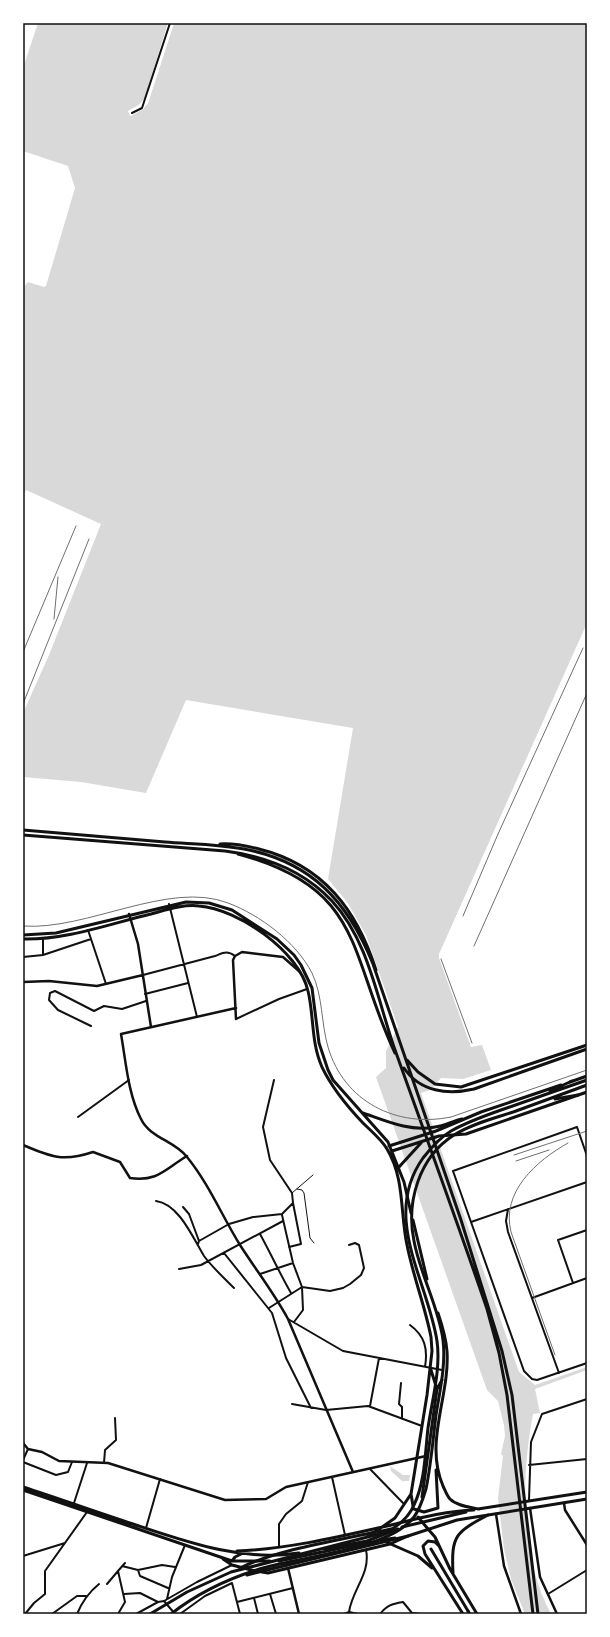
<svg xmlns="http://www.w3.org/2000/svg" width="610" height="1637" font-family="'Titillium Web',sans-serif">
  <rect width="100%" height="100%" fill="#fff"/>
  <path fill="#d9d9d9" d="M37,23H168L145,98L139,105L128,111L131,116L143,109L148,103L174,23H587V623L439,954V958L471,1047L482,1045L491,1070L463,1079L441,1078L430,1090L421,1093L519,1372L535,1385L587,1367V1370L535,1389L540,1413L533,1414C521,1477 520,1556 551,1614H525L511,1579L504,1549L498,1498L503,1456L501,1454L505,1436L504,1425L498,1401L487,1390L376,1077L386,1068V1051L398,1027L366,935L347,902L328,879L353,728L186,700L146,793L81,782L23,777V713L49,655L101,524L26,490L23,497V288L28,282L44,287L46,286L75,188L68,166L23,151V67Z
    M390,1466L403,1475H410L409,1481H402L391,1471Z"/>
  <path fill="#fff" d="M35,23H38L23,68V61Z
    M168,23H170L146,99L144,104L131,112V113L142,108L147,102L172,23H174L148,103L143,109L130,116L128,111L139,105L145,98Z"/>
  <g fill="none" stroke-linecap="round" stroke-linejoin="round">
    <path stroke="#111" stroke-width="1" d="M297,1189L302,1190L304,1193L310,1238L314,1243
      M292,1193L313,1175"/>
    <path stroke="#111" stroke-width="2" d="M132,113L142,108L170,23
      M169,904L197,1017
      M88,930L106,984
      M23,939V957L43,955L91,939
      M43,955V939
      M143,975L215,956C223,953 227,950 235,956
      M145,994L188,983
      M236,1019L279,999L307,989
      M91,1026L58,1010L49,1000L50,993L55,991L94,1011L104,1006L122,1009L146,1001
      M78,1117L129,1080
      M587,1182L471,1222L524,1371L532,1379L537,1380L587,1363
      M156,1201C179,1204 193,1238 204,1256C212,1267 224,1278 234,1288
      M183,1207L189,1214L199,1241L198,1244
      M508,1209L506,1221L508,1232L559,1373
      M282,1215L293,1263L302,1287L303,1310L294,1322
      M471,1222L453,1171L577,1127L587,1156
      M260,1234C271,1254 280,1274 291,1293
      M199,1241L229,1224L253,1217L282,1214L293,1203L292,1193L270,1160L263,1127L274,1080
      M289,1247L301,1244L293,1203
      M224,1253L272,1313L286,1358L311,1408
      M179,1269L201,1265L283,1221
      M260,1274L293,1263
      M573,1283L558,1240L587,1230
      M532,1298L587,1278
      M269,1308L302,1287L330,1291L343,1288L350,1284L361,1275L364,1268L359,1245L355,1243L349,1245
      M288,1319L343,1351L442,1370
      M410,1325C425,1336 428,1349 425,1367
      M401,1383L399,1404L402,1407V1418
      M292,1404L326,1410L368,1406L422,1426
      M370,1406L379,1358
      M23,1460L28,1449
      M23,1462L56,1475L68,1472L72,1462
      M104,1463L105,1450L116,1440L115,1418
      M529,1465L587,1459
      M370,1469L404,1504
      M332,1477L345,1535
      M529,1500L531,1442L542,1414L587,1399
      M74,1503L87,1463
      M146,1528L160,1479
      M279,1547V1524L286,1514L302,1501L308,1482
      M23,1556L65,1543
      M122,1566L138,1570L162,1565L175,1567
      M138,1570L140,1576L168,1588
      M107,1584L118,1571
      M124,1594L140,1593L158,1602
      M270,1594L276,1614
      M548,1594L587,1570
      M254,1598L258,1614
      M167,1599L172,1577L185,1545
      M237,1602L293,1588
      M349,1612L358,1614
      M25,1614L34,1603L45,1594V1571L87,1512
      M52,1614L77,1596H86
      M77,1614C82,1602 89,1592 99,1584
      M118,1614L125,1602L118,1571L125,1563
      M136,1614L158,1602L164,1601
      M175,1614L164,1601L197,1582L232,1565
      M180,1614L205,1596L232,1583L240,1614
      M344,1614L349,1612C352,1590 371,1573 366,1550
      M380,1614C387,1605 392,1604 403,1602L412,1613L421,1614"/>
    <path stroke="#111" stroke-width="2.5" d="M129,914L138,944L151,1027
      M23,982L49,981L97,986L143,975
      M236,1008L121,1034C126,1062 128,1094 141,1119C150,1138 175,1141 187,1157C209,1184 222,1216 240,1245C256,1270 274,1293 288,1319L353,1472
      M236,1019L233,960L235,956L242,952L283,957L300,972
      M23,1145C51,1157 63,1162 93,1152L120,1162L130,1178C158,1182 165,1169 187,1156
      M23,1443L28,1449L42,1452L59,1461L108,1463L225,1500L266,1499L286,1487L426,1456
      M564,1503L565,1510L587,1545
      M530,1508L540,1577L557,1614
      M496,1514L504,1566L521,1614
      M288,1568L299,1614"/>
    <path stroke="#111" stroke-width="3" d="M23,935L56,933L186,902L209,903L232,910L277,939L294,955L301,965L312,988L319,1043L328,1070L333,1080L388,1142L404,1182L411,1213
      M23,939C66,940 109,924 151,914C166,910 184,904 199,906C238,909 299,951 308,991C314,1015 311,1043 322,1067C332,1088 347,1106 363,1123C371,1131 382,1140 387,1149C405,1179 400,1213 407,1245C413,1276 425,1306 431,1337L432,1351L427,1395L411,1494L395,1518L375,1532
      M570,1082L587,1076
      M363,1113C386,1121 410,1132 435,1127C444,1126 453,1121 462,1119
      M389,1146L436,1131L481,1112L561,1085
      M392,1151L439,1136L466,1134L587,1092
      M399,1167L421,1143
      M413,1220L427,1279
      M438,1313C442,1325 446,1338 447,1351C450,1396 424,1442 443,1486C445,1490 447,1496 450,1499C457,1506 470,1507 479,1509
      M431,1370L436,1386
      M23,1487C60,1499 96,1512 133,1524C187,1542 242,1562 299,1553
      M23,1490L232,1561H270
      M411,1494L413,1506
      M422,1497L437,1389L442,1380
      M414,1509L424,1512L438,1508L436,1470
      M478,1509L587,1492
      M418,1517L428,1529
      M402,1527L466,1512
      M378,1532L391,1529
      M381,1540L395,1538
      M325,1549L367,1541L398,1529
      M431,1549L468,1611
      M237,1551C287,1549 338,1537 387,1526C416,1519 444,1511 474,1510
      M223,1559L232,1565L255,1571
      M232,1561L235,1557L241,1554
      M279,1561L370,1542
      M262,1572L268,1573L390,1544L408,1536L457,1520L587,1499"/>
    <path stroke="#111" stroke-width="3" d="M428,1529L435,1537L450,1569L477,1614
      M386,1542L418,1556L432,1568
      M439,1546L435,1542L428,1541L423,1546L425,1554L463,1614
      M453,1573C451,1535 456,1532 488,1515
      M468,1611L470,1614"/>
    <path stroke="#111" stroke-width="3" d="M23,830C70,834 118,838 165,842C191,844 218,844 244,849C312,862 348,902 373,964L461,1220L502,1351L512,1395L538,1614
      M23,835L225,851C265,856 303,870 332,901C368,940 377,998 394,1047C425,1134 457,1221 487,1309L499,1353L507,1395L533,1614
      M220,844C233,843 247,846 259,849C323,865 357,910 376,970
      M238,854C365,888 348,954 395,1053
      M407,1060L418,1072L435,1084L461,1087L587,1045
      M404,1068C420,1092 448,1095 474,1089L587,1049
      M550,1091L572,1081
      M555,1099L578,1095
      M240,1568C279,1549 332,1542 375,1532
      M247,1575L408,1536
      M150,1614L187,1592L231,1572L387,1532C398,1526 409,1517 414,1505C425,1482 425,1454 428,1428C432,1400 441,1369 437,1341C428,1281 381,1217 423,1158C430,1149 441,1137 451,1131C467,1122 484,1116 501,1110C530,1100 558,1090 587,1080
      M171,1614C199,1592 229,1578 263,1568C303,1556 389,1550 414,1517C420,1509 423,1499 426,1489C431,1465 433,1439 436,1415C440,1390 446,1364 443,1340C439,1308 420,1274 414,1241C406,1202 419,1157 454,1135C473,1123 496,1118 516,1111C540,1102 563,1094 587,1085"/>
    <path stroke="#707070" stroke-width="1" d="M54,619L58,577
      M23,652L76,526
      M23,704L89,539
      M463,916L498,834L583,648
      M23,926C86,931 169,880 228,903C260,915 296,942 312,973C323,996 321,1023 328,1047C344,1102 397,1128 451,1117L587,1070
      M474,946L587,693
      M441,959L472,1043
      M514,1155L587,1131
      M516,1161L549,1150
      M555,1355L511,1232C501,1192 536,1161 568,1143"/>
  </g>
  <rect width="610" height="1637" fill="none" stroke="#ffffff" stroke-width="48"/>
  <rect x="24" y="24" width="562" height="1589" fill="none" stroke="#111" stroke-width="1.5"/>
</svg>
